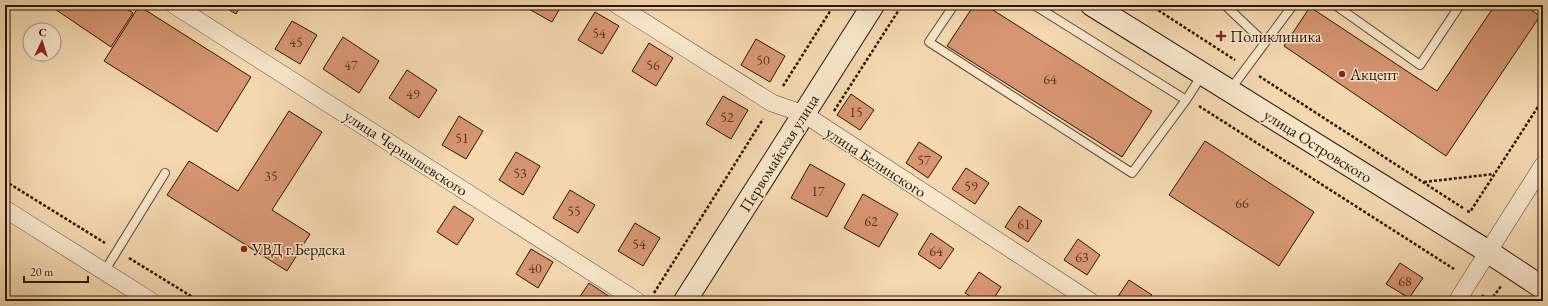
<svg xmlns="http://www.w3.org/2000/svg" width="1548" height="306" font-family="'EB Garamond',serif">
  <rect width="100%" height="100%" fill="#f3d8b0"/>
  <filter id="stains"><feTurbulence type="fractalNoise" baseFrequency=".005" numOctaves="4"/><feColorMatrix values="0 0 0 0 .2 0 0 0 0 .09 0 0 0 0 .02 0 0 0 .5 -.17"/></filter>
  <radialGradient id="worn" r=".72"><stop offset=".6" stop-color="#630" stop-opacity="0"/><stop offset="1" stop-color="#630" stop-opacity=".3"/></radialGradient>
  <path fill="#d79572" stroke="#2b1502" d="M49,5H121L133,13L111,47Z
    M221,5H241L236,14Z
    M529,5H562L552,22L527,8Z
    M974,5H985L1152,111L1122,157L947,46Z
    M1495,5H1524L1540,16L1446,156L1284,46L1310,7L1437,91Z
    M139,6L251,77L217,132L104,61Z
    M595,12L619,26L602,54L578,40Z
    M292,21L317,35L300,64L275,49Z
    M343,37L379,61L359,93L323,69Z
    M756,39L785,56L770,82L741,65Z
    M649,43L673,58L656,86L632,71Z
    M407,70L437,90L419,118L389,98Z
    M851,94L874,110L860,130L837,115Z
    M723,96L748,110L731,139L706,124Z
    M289,111L322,132L272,210L310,234L287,271L167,195L189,161L238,191Z
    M459,116L483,131L466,159L442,145Z
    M1205,141L1314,212L1279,266L1169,195Z
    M919,142L942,157L928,178L906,163Z
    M516,152L540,166L523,195L499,180Z
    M810,164L845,184L827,217L791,198Z
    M966,168L989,183L975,204L952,189Z
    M570,190L595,205L578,233L553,218Z
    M863,194L898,214L879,247L844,228Z
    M454,206L474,219L457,245L437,232Z
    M1019,206L1042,221L1028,242L1005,227Z
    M635,223L660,238L643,266L618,251Z
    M931,233L954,249L940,269L918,254Z
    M1078,239L1100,255L1087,275L1064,260Z
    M531,249L553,262L538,288L516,274Z
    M1400,263L1423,278L1409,298L1386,284Z
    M979,272L1001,287L992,301H978L965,293Z
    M1129,280L1152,295L1148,301H1115Z
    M589,283L616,301H577Z"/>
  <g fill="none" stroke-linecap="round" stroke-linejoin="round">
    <g stroke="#5d462e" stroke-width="10">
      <path id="lane" d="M954,5L929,42L1132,173L1186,100L1202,75
        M1034,5L1186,100
        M1229,5L1227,7L1265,43
        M1335,5L1420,65L1460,5
        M1230,90L1293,5
        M104,272L165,173"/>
    </g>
    <g stroke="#5d462e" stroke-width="18">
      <path id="street" d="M174,5L637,301
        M617,5L772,103L804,114L1090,301
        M5,209L151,301
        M1457,301L1543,165"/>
    </g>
    <g stroke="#2b1502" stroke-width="24">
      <path id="secondary" d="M1092,5L1487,251L1543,288
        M685,301L873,5"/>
    </g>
    <path stroke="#2b1502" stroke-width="2.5" stroke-dasharray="3 2" stroke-linecap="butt" d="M1150,5L1235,60
      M1259,76L1463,208
      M783,86L834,5
      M1199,106L1454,269
      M834,111L902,5
      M5,181L105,243
      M1424,182L1494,174
      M1467,211L1470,212L1543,99
      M129,258L199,301
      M654,293L763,119
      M1482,295L1487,301
      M1490,301L1502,285"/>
    <use href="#lane" stroke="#f7e6cc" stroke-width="8"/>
    <use href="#street" stroke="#f7e6cc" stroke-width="17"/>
    <use href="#secondary" stroke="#f7e6cc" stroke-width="22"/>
  </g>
  <g fill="#8f2418" stroke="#f7e6cc" stroke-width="1.5">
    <path d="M1219 30h4v4h4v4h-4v4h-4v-4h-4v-4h4z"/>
    <circle cx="1342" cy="74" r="4"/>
    <circle cx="244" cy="249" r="4"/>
  </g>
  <g text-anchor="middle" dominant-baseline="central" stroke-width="3" stroke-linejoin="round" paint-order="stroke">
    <g font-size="14" fill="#56351e">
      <text x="599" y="33">54</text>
      <text x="296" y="42">45</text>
      <text x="763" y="60">50</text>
      <text x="351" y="65">47</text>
      <text x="653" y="65">56</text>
      <text x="1050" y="79">64</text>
      <text x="413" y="94">49</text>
      <text x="856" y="112">15</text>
      <text x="727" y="117">52</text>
      <text x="462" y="138">51</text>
      <text x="924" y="160">57</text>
      <text x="520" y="173">53</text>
      <text x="271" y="176">35</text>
      <text x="971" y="186">59</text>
      <text x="818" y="191">17</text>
      <text x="1242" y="203">66</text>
      <text x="574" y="211">55</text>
      <text x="871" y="221">62</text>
      <text x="1024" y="224">61</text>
      <text x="639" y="244">54</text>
      <text x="936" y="251">64</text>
      <text x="1082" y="257">63</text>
      <text x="535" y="268">40</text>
      <text x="1405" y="281">68</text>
    </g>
    <g font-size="16" fill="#2b1502" stroke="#f7e6cc" text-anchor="start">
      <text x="1230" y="36">Поликлиника</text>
      <text x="1350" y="74">Акцепт</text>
      <text x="252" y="249">УВД г.Бердска</text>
    </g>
    <g font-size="16" fill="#2b1502" stroke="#f7e6cc">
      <text transform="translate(1318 146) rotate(32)">улица Островского</text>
      <text transform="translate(406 153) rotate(33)">улица Чернышевского</text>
      <text transform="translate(779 153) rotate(-58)">Первомайская улица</text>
      <text transform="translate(876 162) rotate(33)">улица Белинского</text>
    </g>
  </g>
  <rect width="1548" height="306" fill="none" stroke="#f3d8b0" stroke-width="20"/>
  <rect x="6" y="6" width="1536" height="294" fill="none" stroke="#2b1502" stroke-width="2"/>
  <rect x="10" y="10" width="1528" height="286" fill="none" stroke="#2b1502"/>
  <g transform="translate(42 42) rotate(4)"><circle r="19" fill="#f7e6cc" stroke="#a5927b"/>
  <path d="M0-3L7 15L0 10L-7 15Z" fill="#8f2418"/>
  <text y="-6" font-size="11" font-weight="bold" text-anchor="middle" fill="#2b1502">С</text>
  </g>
  <path d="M24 276v6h64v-6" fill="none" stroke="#2b1502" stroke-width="2"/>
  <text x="30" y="276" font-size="12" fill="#2b1502" stroke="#f7e6cc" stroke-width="3" paint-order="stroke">20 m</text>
  <rect width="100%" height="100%" filter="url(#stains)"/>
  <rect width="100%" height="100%" fill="url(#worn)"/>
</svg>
